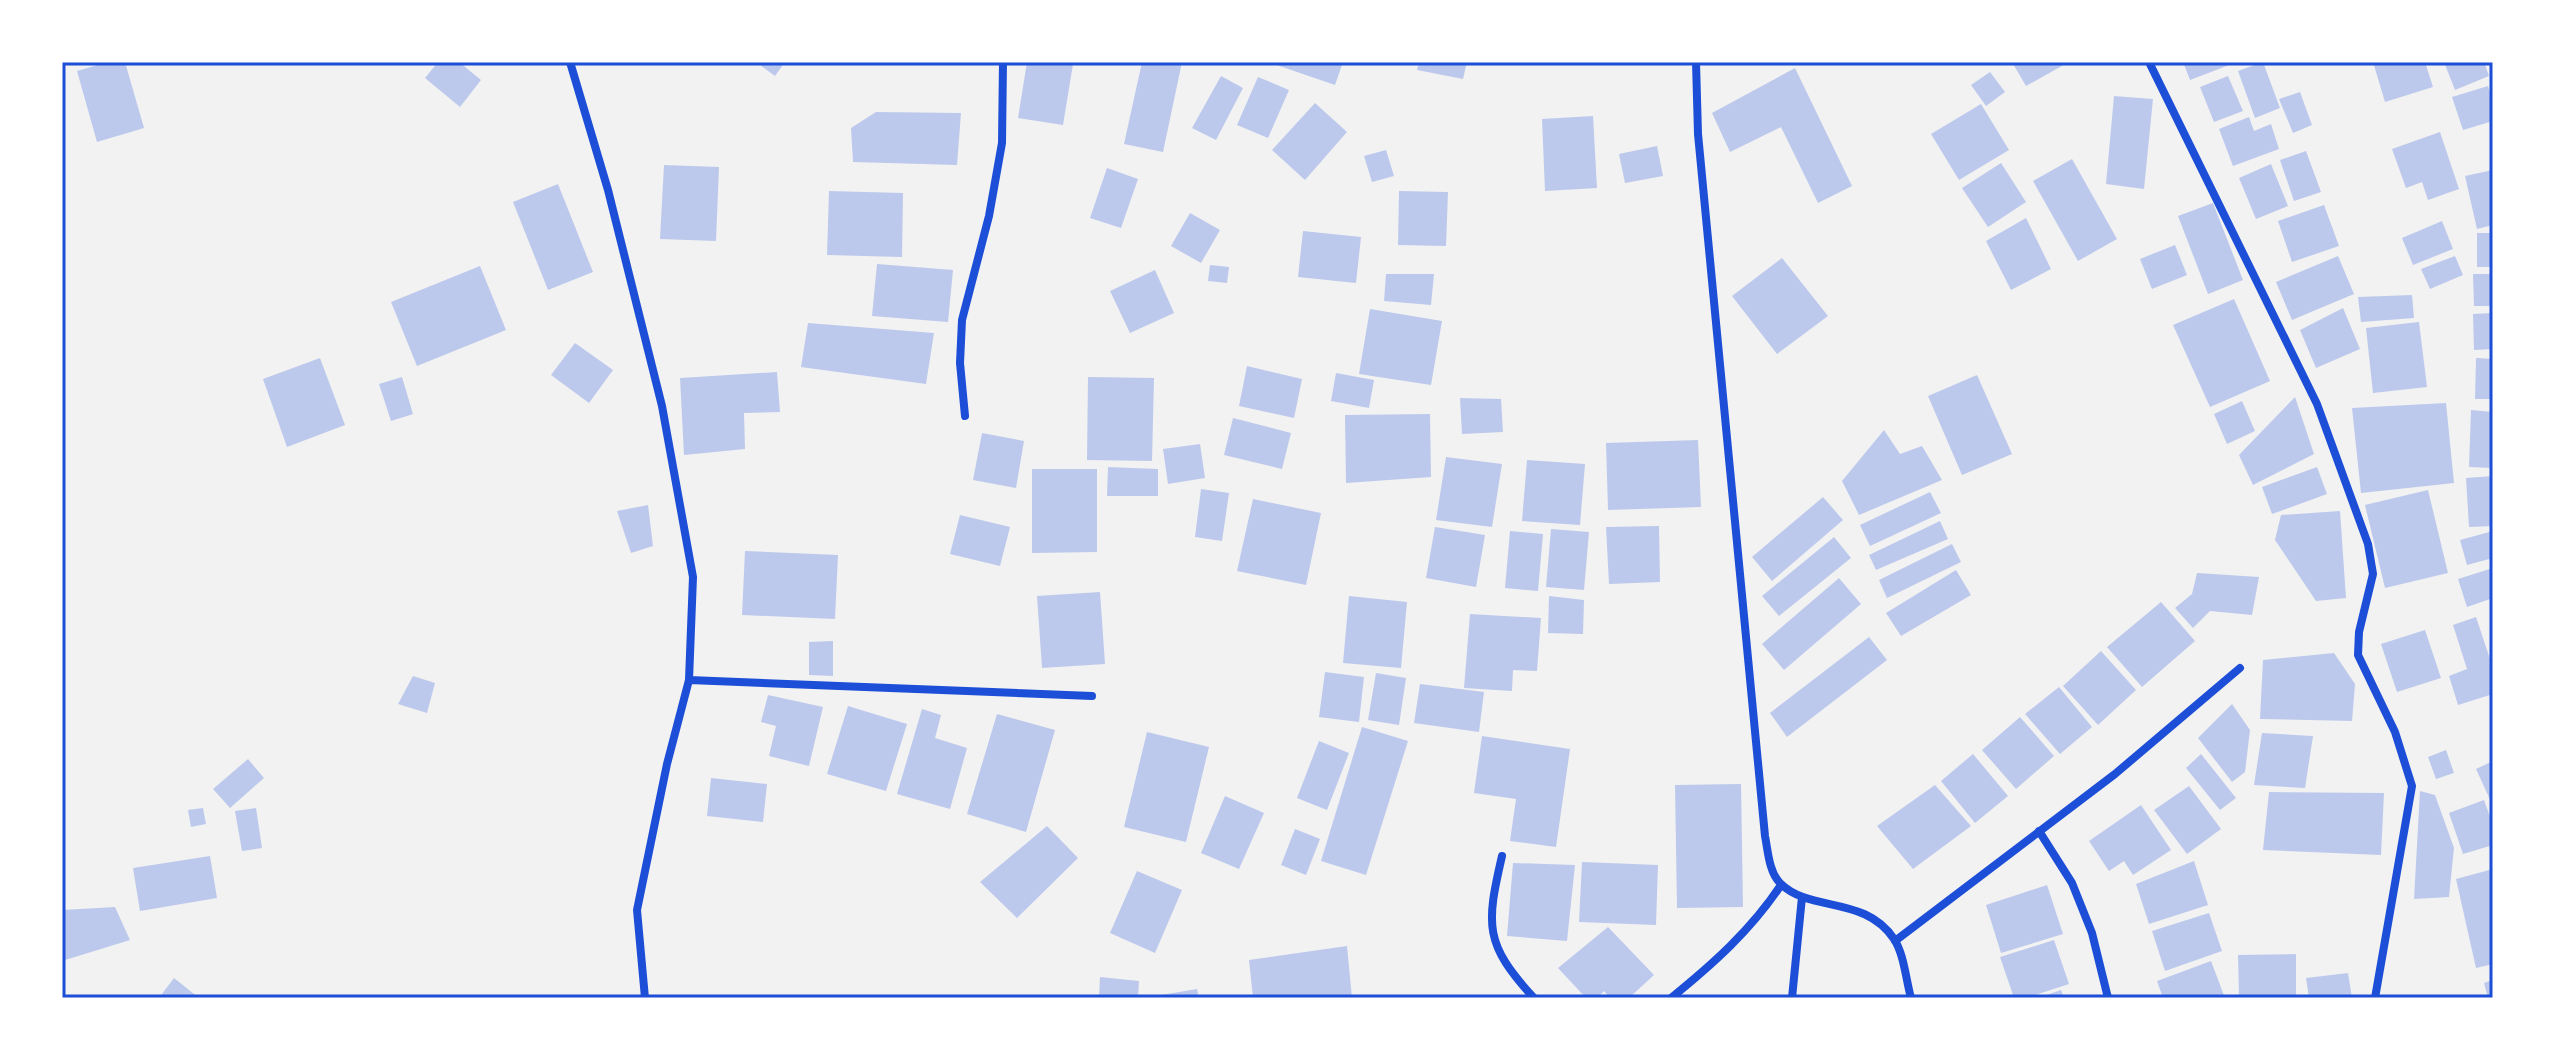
<svg xmlns="http://www.w3.org/2000/svg" width="2555" height="1060" font-family="'Golos Text',sans-serif">
  <rect width="100%" height="100%" fill="#f2f2f2"/>
  <path fill="#bdc9ec" d="M108,62H125L144,128L97,142L77,71Z
    M438,62H459L481,80L460,107L425,78Z
    M756,62H785L775,76Z
    M1027,62L1073,64L1063,125L1018,118Z
    M1142,62H1182L1163,152L1124,144Z
    M1268,62H1343L1335,85Z
    M1419,62H1467L1463,79L1417,70Z
    M2012,62H2069L2026,86Z
    M2183,62H2237L2190,80Z
    M2263,62L2280,108L2255,118L2238,71Z
    M2373,62H2425L2433,87L2385,102Z
    M2444,62H2484L2489,76L2455,90Z
    M1795,68L1852,186L1818,203L1781,127L1730,152L1712,113Z
    M1990,72L2005,92L1986,106L1971,85Z
    M1221,76L1243,88L1216,140L1192,128Z
    M2228,76L2243,111L2214,122L2200,87Z
    M1258,77L1289,90L1268,138L1237,125Z
    M2488,86L2493,103V121L2463,130L2452,97Z
    M2300,92L2312,125L2293,133L2279,99Z
    M2114,96L2153,99L2144,189L2106,184Z
    M1315,103L1347,132L1305,180L1272,150Z
    M1981,104L2009,150L1959,180L1931,134Z
    M876,112L961,113L957,165L853,162L851,128Z
    M1593,116L1597,188L1545,191L1542,119Z
    M2249,117L2254,131L2271,124L2279,149L2233,166L2219,129Z
    M2440,132L2459,189L2428,200L2422,182L2406,188L2392,149Z
    M1657,146L1663,176L1625,183L1619,154Z
    M1386,150L1394,176L1372,182L1364,156Z
    M2306,151L2321,192L2294,201L2280,160Z
    M2072,159L2117,239L2078,261L2033,181Z
    M2001,163L2026,202L1988,227L1962,188Z
    M2271,164L2288,206L2256,219L2239,178Z
    M664,165L719,167L716,241L660,239Z
    M1107,168L1138,179L1121,228L1090,218Z
    M2493,170V225L2477,229L2465,176Z
    M558,184L593,272L548,290L513,202Z
    M829,191L903,193L902,257L827,255Z
    M1399,191L1448,192L1446,246L1398,245Z
    M2213,203L2243,280L2208,294L2178,216Z
    M2324,205L2339,246L2292,262L2278,221Z
    M1190,213L1220,230L1201,263L1171,246Z
    M2026,218L2051,269L2011,290L1986,241Z
    M2442,221L2453,249L2413,265L2402,238Z
    M1303,231L1361,237L1356,283L1298,277Z
    M2477,233H2493V267H2477Z
    M2175,245L2187,275L2152,289L2140,259Z
    M2338,256L2354,294L2292,320L2276,282Z
    M2455,256L2463,275L2430,289L2421,269Z
    M1782,258L1828,316L1777,354L1732,296Z
    M877,264L953,270L948,322L872,316Z
    M1210,265L1229,267L1227,283L1208,281Z
    M480,266L506,330L417,366L391,302Z
    M1155,270L1174,313L1130,333L1110,291Z
    M1386,274H1434L1431,305L1384,301Z
    M2473,274H2493V306H2474Z
    M2412,295L2414,318L2361,322L2358,297Z
    M2234,299L2270,381L2210,407L2173,325Z
    M2343,308L2360,349L2316,368L2300,330Z
    M1370,309L1442,321L1431,385L1359,374Z
    M2493,313V349L2474,350L2473,314Z
    M2419,322L2427,387L2373,393L2366,328Z
    M808,323L934,333L926,384L801,367Z
    M575,343L613,370L589,403L551,375Z
    M320,358L345,425L287,447L263,379Z
    M2476,358L2493,359V399H2475Z
    M1247,366L1302,379L1294,418L1239,406Z
    M777,372L780,412L744,413L745,449L684,455L680,378Z
    M1336,373L1374,380L1369,408L1331,401Z
    M1977,375L2012,454L1962,475L1928,396Z
    M402,377L413,414L391,421L379,384Z
    M1088,377L1154,378L1152,461L1087,460Z
    M2295,397L2314,454L2253,485L2239,455Z
    M1460,398L1501,399L1503,432L1462,434Z
    M2242,401L2255,431L2227,444L2214,414Z
    M2446,403L2454,483L2361,493L2352,408Z
    M2471,410L2493,412V468L2469,467Z
    M1430,414L1431,477L1346,483L1345,415Z
    M1233,418L1291,433L1282,469L1224,455Z
    M1884,430L1900,454L1922,446L1942,480L1859,515L1842,481Z
    M982,433L1024,441L1016,488L973,480Z
    M1698,440L1701,507L1608,510L1606,443Z
    M1200,444L1205,478L1168,484L1163,449Z
    M1446,457L1502,464L1492,527L1436,520Z
    M1527,460L1585,464L1580,525L1522,521Z
    M1108,467L1158,469V496H1107Z
    M2317,467L2327,494L2272,514L2262,487Z
    M1032,469H1097V552L1032,553Z
    M2493,476V526L2469,527L2466,478Z
    M1201,489L1229,493L1222,541L1195,537Z
    M2428,490L2448,573L2385,588L2365,505Z
    M1930,492L1941,513L1870,546L1860,525Z
    M1823,497L1843,520L1772,581L1752,557Z
    M1253,499L1321,513L1306,585L1237,571Z
    M648,505L653,546L631,553L617,511Z
    M2340,511L2346,598L2316,601L2275,540L2281,515Z
    M960,515L1010,527L1000,566L950,554Z
    M1940,521L1948,539L1876,570L1869,555Z
    M1659,526L1660,582L1609,584L1606,527Z
    M1435,527L1485,535L1476,587L1426,578Z
    M1551,529L1589,532L1584,590L1546,587Z
    M1510,531L1543,534L1538,591L1505,588Z
    M2493,531V558L2467,565L2460,540Z
    M1834,537L1851,558L1779,616L1762,596Z
    M1952,544L1961,562L1887,598L1879,580Z
    M745,551L838,555L835,619L742,615Z
    M2493,568V598L2467,607L2458,579Z
    M1956,570L1971,595L1901,636L1886,613Z
    M2197,573L2259,577L2252,615L2210,611L2193,628L2175,608L2192,594Z
    M1839,578L1861,604L1784,670L1762,644Z
    M1100,592L1105,664L1042,668L1037,596Z
    M1349,596L1407,602L1401,668L1343,663Z
    M1549,596L1584,600L1583,634L1548,633Z
    M2161,602L2195,641L2142,687L2107,647Z
    M1470,614L1541,618L1537,671L1513,670L1512,691L1464,688Z
    M2476,617L2490,659L2493,657V694L2458,705L2449,676L2467,669L2453,625Z
    M2425,630L2441,678L2397,692L2381,644Z
    M1869,637L1887,660L1787,737L1770,713Z
    M833,641V676L809,675V642Z
    M2101,651L2136,690L2098,725L2063,686Z
    M2334,653L2355,684L2352,721L2260,719L2263,660Z
    M1325,672L1364,677L1359,722L1319,717Z
    M1376,673L1406,678L1399,725L1368,720Z
    M413,676L435,683L427,713L398,704Z
    M1420,684L1484,692L1479,732L1414,723Z
    M2059,687L2092,727L2060,754L2025,714Z
    M768,695L823,707L809,766L769,756L776,726L761,722Z
    M2232,704L2250,730L2245,772L2232,782L2198,738Z
    M848,706L907,724L886,791L827,774Z
    M922,709L941,715L935,738L967,748L950,809L897,794Z
    M997,714L1055,730L1026,832L967,814Z
    M2020,717L2054,756L2016,789L1982,750Z
    M1362,727L1408,741L1366,875L1321,861Z
    M1147,732L1209,747L1186,842L1124,827Z
    M2262,733L2313,736L2305,788L2254,785Z
    M1482,736L1570,749L1556,847L1510,841L1516,799L1474,793Z
    M1319,741L1349,753L1327,810L1297,798Z
    M2446,750L2454,773L2436,779L2428,757Z
    M1973,754L2008,796L1975,823L1941,781Z
    M2201,754L2236,798L2220,810L2186,768Z
    M248,759L264,778L230,808L213,789Z
    M2493,761V806L2476,769Z
    M711,778L767,784L763,822L707,816Z
    M1741,784L1743,907L1677,908L1675,785Z
    M1935,785L1971,826L1913,869L1877,826Z
    M2189,786L2221,829L2187,854L2154,810Z
    M2420,791L2435,795L2454,848L2449,897L2414,899Z
    M2269,792L2384,793L2381,855L2263,850Z
    M1225,796L1264,813L1239,869L1201,853Z
    M2484,800L2493,825V845L2463,854L2449,813Z
    M2141,805L2171,850L2133,875L2124,861L2109,871L2089,841Z
    M203,808L206,824L191,827L188,810Z
    M256,808L262,848L242,851L235,811Z
    M1047,826L1078,858L1017,918L980,882Z
    M1295,829L1320,839L1306,875L1281,865Z
    M210,856L217,898L140,911L133,868Z
    M2194,861L2208,905L2149,924L2136,884Z
    M1582,862L1658,865L1656,925L1579,922Z
    M1513,863L1575,865L1567,941L1507,936Z
    M2493,869V964L2476,968L2456,879Z
    M1137,871L1182,890L1155,953L1110,933Z
    M2047,885L2063,934L2001,953L1986,905Z
    M115,907L130,940L62,961V910Z
    M2209,913L2222,951L2165,971L2152,931Z
    M1608,927L1654,975L1629,998H1610L1604,991L1597,998H1586L1558,968Z
    M2054,940L2069,984L2026,998H2014L2000,957Z
    M1347,946L1352,998H1253L1249,960Z
    M2296,954V997H2239L2238,955Z
    M2211,961L2225,998H2163L2157,981Z
    M2348,973L2352,998H2309L2306,978Z
    M1100,977L1139,981L1138,998H1099Z
    M174,978L199,998H159Z
    M2493,980V998H2488L2484,983Z
    M1197,989L1199,998H1155V996Z
    M2061,990L2064,998H2038Z"/>
  <g fill="none" stroke-linecap="round" stroke-linejoin="round">
    <path stroke="#1d4ed8" stroke-width="8" d="M570,62L608,190L662,406L693,577L689,680L667,764L637,910L645,998
      M1696,62L1698,134L1765,836C1768,851 1769,872 1780,883C1810,913 1865,895 1894,939C1904,954 1906,980 1911,998
      M2149,62L2317,404L2368,544L2373,574L2359,632L2358,655L2395,732L2412,786L2375,998
      M965,416L960,363L962,320L989,216L1002,143L1003,62
      M689,680L1092,696
      M2039,831L2072,883L2092,933L2108,998
      M1502,856C1486,925 1484,944 1534,998
      M1895,941L2115,774L2240,668
      M1671,998C1713,964 1751,930 1781,885
      M1792,998L1802,897"/>
  </g>
  <rect width="2555" height="1060" fill="none" stroke="#ffffff" stroke-width="128"/>
  <rect x="64" y="64" width="2427" height="932" fill="none" stroke="#1d4ed8" stroke-width="3"/>
</svg>
